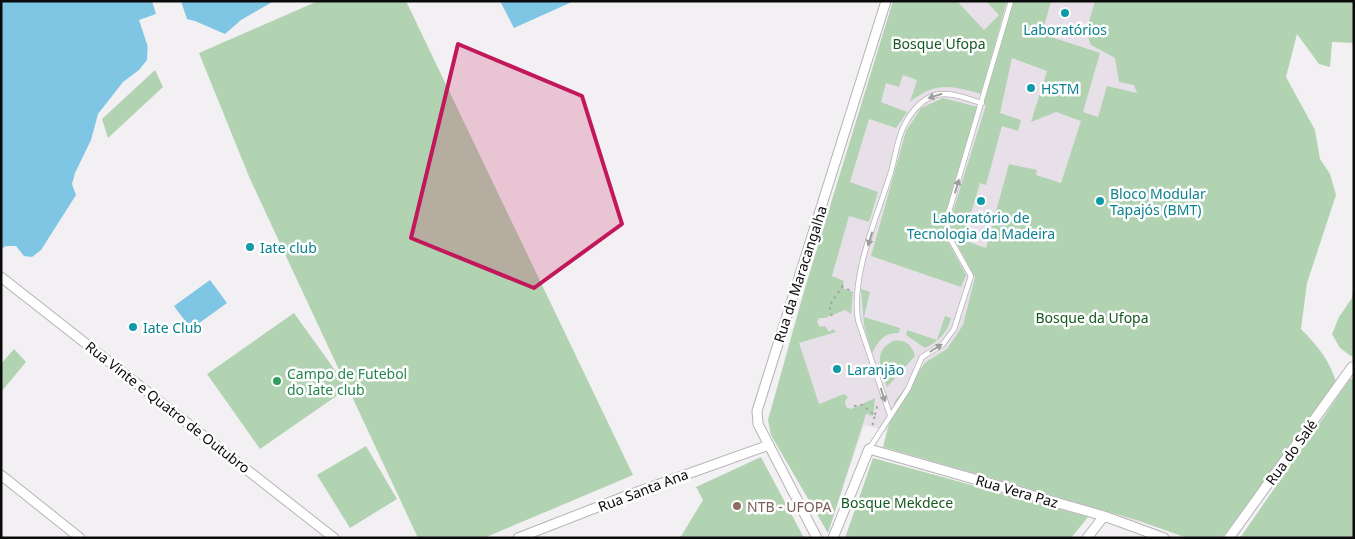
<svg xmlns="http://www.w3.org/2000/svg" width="1355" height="539" font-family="'Noto Sans',sans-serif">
  <rect width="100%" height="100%" fill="#f3f0f3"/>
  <path fill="#e8e0e8" d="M893,1H1305L1163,529L883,447L887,431L864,425L828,533L771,435L768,420L805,288Z"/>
  <path fill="#b1d3b2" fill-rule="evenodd" d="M318,1H406L633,475L484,538H418L348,388L260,449L207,374L294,313L347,387L250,179L199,53Z
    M893,1H957L984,30L999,15L986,1H1007L981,94C951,86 936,81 910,102L917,80L903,75L899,87L886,83L881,102L907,112L896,128L869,119L850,182L878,192L869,222L849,216L832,276L844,281L842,288L853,292L851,314L845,310L825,318H819L817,322L820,327L825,326L829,332L833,329L836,332L799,343L819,404L844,394L848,397L845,401L846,407L851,409L875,398L873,416L866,414L828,533L771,435L768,420L805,288Z
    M1011,1H1051L1042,34L1100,53L1083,112L1098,117L1107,86L1137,93L1134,85L1119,82L1115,58L1091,45L1086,31L1095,1H1354V43L1332,42L1330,67L1319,64L1297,34L1286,77L1315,130L1320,159L1330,174L1336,195L1307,283L1301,329C1318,346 1331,362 1337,385L1222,538H1187L1137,520L883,447L895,401L926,362L947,349L963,325L975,277L951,233V218L986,105L982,103ZM1012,58L1047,71L1031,122L1056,112L1081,121L1061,183L1036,175L1037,170L1009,164L986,248L963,240L980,183L986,185L1002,126L1018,131L1021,120L1000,113Z
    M155,70L163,87L108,138L102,119Z
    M943,98L978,107L944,218L945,236L966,275L961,287L871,256L906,131L921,108Z
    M1354,281V356H1351L1340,348L1332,334L1339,317L1352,298Z
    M861,289L870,292L864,317L900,328L899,333C885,332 878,341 872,353L864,325Z
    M945,316L951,318C948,332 938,342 925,348L906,335L907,330L937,340Z
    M893,341C905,339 912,345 915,356L887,387C881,371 872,351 893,341Z
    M14,349L26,362L1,392V364Z
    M1354,378V538H1240L1350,379Z
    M366,446L397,499L350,528L317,475Z
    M761,457L804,538H680L703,500L696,487Z
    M873,458L1088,517L1071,538H845Z"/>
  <path fill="#7fc5e4" d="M1,1H274L241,20L225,34L195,21L178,17L156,25L148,37L147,60L139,70L123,82L98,114L91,140L75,173L72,184L76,195L41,250L32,257L24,256L16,246H6L1,249Z
    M500,1H574L514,28Z
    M210,280L227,303L191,329L174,306Z"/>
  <path fill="#f3f0f3" d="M152,1H181L188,22L178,20L157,27L151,37L150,53L139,20L156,14Z"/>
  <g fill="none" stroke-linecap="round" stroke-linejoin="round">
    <g stroke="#b6b3b6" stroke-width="6">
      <path id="service" d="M890,415L858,320C851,274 877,217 891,172C895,158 897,141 903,128C909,115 917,104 930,97C946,89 967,99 982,103
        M869,449L908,389L922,357L943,344L954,329L971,276L948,235L947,218L1011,1"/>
    </g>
    <g stroke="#b6b3b6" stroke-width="11">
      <path id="minor" d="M1,277L334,538
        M1,475L80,538
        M518,538L626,496L769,445
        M817,538L758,424L757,411L886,1
        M833,538L869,449L1104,516L1164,538
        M1087,538L1104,516
        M1229,538L1352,367"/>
    </g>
    <path stroke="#a7a4a7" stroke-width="2" stroke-dasharray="2.5 4" stroke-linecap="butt" d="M842,287L844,281
      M832,316L829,306L842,287L852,291
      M854,406L862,405L875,415L872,427
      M875,415L878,403"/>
    <use href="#service" stroke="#fff" stroke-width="4.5"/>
    <use href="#minor" stroke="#fff" stroke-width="9"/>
  </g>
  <defs><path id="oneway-solid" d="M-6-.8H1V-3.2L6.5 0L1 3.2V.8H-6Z" transform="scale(1.25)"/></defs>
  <g fill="#9e9d9e">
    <use href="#oneway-solid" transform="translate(935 96) rotate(162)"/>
    <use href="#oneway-solid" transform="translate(957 186) rotate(-74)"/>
    <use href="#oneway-solid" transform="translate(870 239) rotate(107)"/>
    <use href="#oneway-solid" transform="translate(936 348) rotate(-32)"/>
    <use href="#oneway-solid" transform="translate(883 395) rotate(72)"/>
  </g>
  <path fill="#c2185b" fill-opacity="0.2" stroke="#c2185b" stroke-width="4" stroke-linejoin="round" d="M458,44L582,96L622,224L534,288L411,238Z"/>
  <g fill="#0f9aa8" stroke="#fffeff" stroke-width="2">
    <circle cx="1065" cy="13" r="5"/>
    <circle cx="1031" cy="88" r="5"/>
    <circle cx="981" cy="201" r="5"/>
    <circle cx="1100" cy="201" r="5"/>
    <circle cx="250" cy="247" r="5"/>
    <circle cx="133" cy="327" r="5"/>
    <circle cx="837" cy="369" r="5"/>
  </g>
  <circle fill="#2e9e5b" stroke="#fffeff" stroke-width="2" cx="277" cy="381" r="5"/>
  <circle fill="#8d6e63" stroke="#fffeff" stroke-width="2" cx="737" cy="506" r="5"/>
  <g text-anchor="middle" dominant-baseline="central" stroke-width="5" stroke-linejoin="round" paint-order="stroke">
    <g font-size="14" fill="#0d838f" stroke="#fffeff" text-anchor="start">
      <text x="1065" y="29" text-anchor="middle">Laboratórios</text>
      <text x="1041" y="88">HSTM</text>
      <text x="1110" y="193">Bloco Modular<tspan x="1110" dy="16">Tapajós (BMT)</tspan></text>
      <text x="981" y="217" text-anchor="middle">Laboratório de<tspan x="981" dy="16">Tecnologia da Madeira</tspan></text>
      <text x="260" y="247">Iate club</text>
      <text x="143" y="327">Iate Club</text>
      <text x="847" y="369">Laranjão</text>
    </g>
    <g font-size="14" fill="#13591f" stroke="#fffeff">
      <text x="939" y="43">Bosque Ufopa</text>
      <text x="1092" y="317">Bosque da Ufopa</text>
      <text x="897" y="502">Bosque Mekdece</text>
    </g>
    <g font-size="14" fill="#0c0b0c" stroke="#fffeff">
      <text transform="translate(800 274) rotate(-72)">Rua da Maracangalha</text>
      <text transform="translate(168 407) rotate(38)">Rua Vinte e Quatro de Outubro</text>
      <text transform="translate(1291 452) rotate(-54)">Rua do Salé</text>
      <text transform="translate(643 490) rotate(-21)">Rua Santa Ana</text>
      <text transform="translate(1017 491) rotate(16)">Rua Vera Paz</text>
    </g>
    <g font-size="14" fill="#27864d" stroke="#fffeff" text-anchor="start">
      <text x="287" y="373">Campo de Futebol<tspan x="287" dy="16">do Iate club</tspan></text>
    </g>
    <g font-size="14" fill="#785e54" stroke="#fffeff" text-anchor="start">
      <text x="747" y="506">NTB - UFOPA</text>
    </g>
  </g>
  <rect width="1355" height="539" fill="none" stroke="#0c0b0c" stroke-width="5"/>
</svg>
